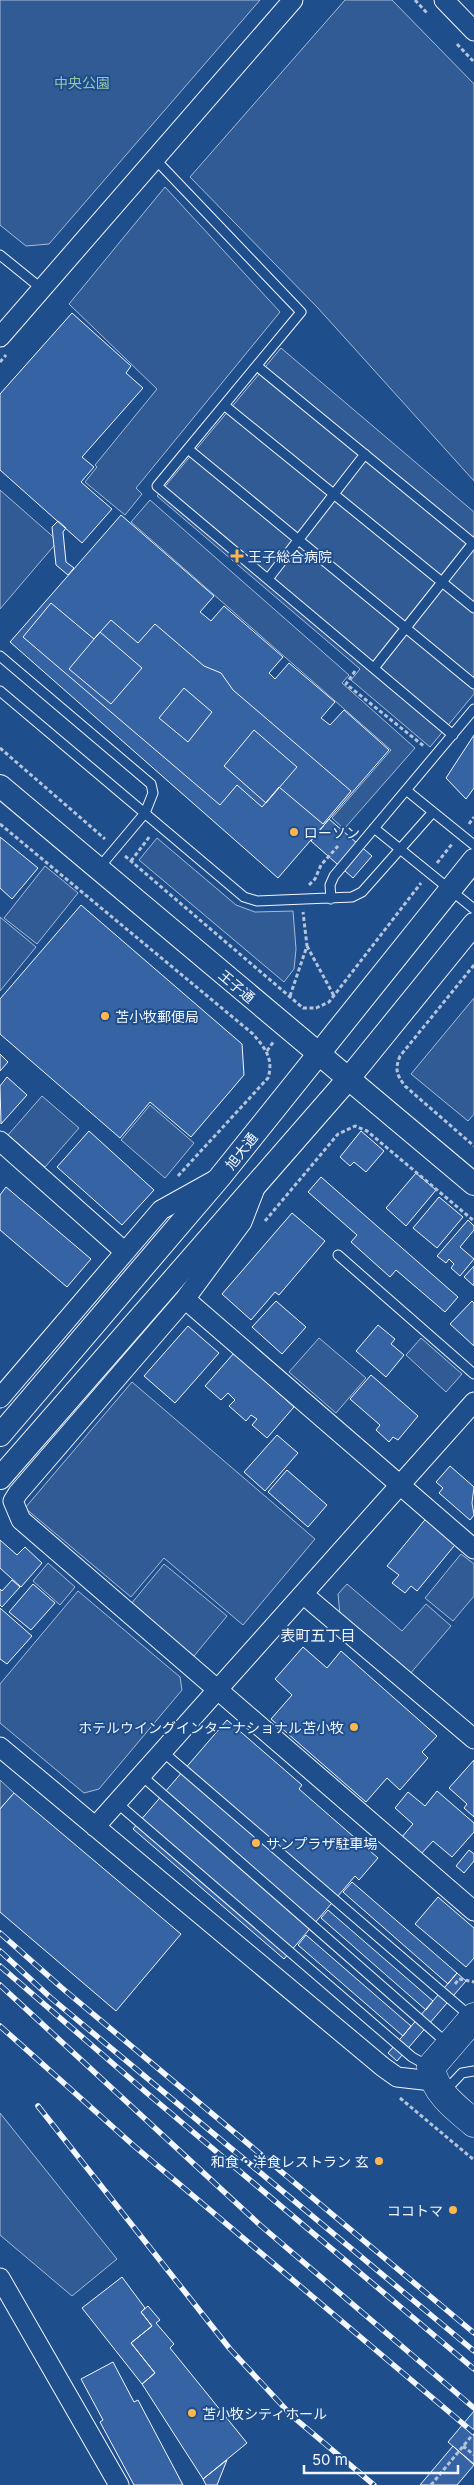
<svg xmlns="http://www.w3.org/2000/svg" width="474" height="2485" font-family="Inter,'Noto Sans JP',sans-serif">
  <rect width="100%" height="100%" fill="#1f4e8c"/>
  <path fill="#305b95" stroke="#a8bbd7" d="M0,0H260L49,244L26,246L0,225Z
    M345,0H392L474,84V481L317,307L190,177Z
    M165,187L280,312L136,488L142,494L125,515L85,482L97,467L95,465L157,389L69,304Z
    M281,348L474,512V694L430,747L351,680L360,669L157,496Z
    M0,490L58,541L0,609Z
    M150,500L349,675L342,683L415,748L344,829L332,818L391,750L131,522Z
    M157,838L236,905L255,912L293,911L296,949L294,969L284,982L139,860Z
    M45,866L78,893L37,944L4,918Z
    M0,917L36,947L0,991Z
    M474,998V1114L468,1121L411,1074Z
    M42,1096L79,1128L45,1167L8,1135Z
    M150,1105L194,1143L165,1178L121,1140Z
    M319,1338L366,1378L336,1413L289,1372Z
    M421,1338L462,1374L446,1392L406,1355Z
    M132,1382L315,1539L243,1625L164,1558L131,1597L25,1508Z
    M461,1554L474,1564V1596L453,1621L425,1598Z
    M48,1563L75,1587L60,1605L33,1581Z
    M164,1564L227,1616L194,1656L131,1604Z
    M347,1584L402,1631L426,1604L451,1626L409,1675L340,1615L338,1594Z
    M78,1591L180,1677L182,1690L99,1789L84,1793L0,1723V1684Z
    M0,1780L14,1793L0,1809Z
    M0,2113L117,2259L72,2296L0,2235Z"/>
  <path fill="#3563a3" stroke="#f2f6ff" d="M72,313L131,366L126,373L143,388L82,457L94,467L81,482L112,509L82,543L0,470V394Z
    M121,515L214,596L200,612L211,621L224,606L283,657L269,673L275,679L289,663L335,702L321,718L330,725L344,710L389,750L278,878L10,642Z
    M58,521L66,528L63,532L66,562L74,568L68,575L56,565L52,527Z
    M51,603L94,639L111,620L138,643L155,624L204,666L221,673L233,690L351,791L323,824L279,787L262,807L237,785L220,805L23,637Z
    M100,632L142,668L111,704L69,669Z
    M184,688L212,712L188,742L159,718Z
    M254,730L297,767L266,803L224,766Z
    M474,735V788L466,799L446,778Z
    M329,819L372,856L353,878L311,841Z
    M0,837L38,868L12,899L0,888Z
    M81,905L242,1044L244,1075L191,1137L150,1102L120,1138L0,1034V999Z
    M0,1054L8,1062L0,1071Z
    M7,1077L27,1095L1,1124L0,1086Z
    M89,1131L154,1190L122,1225L57,1167Z
    M361,1131L384,1151L366,1172L354,1162L350,1166L340,1157Z
    M416,1173L436,1190L406,1226L386,1208Z
    M321,1177L458,1297L445,1312L396,1270L390,1277L351,1242L357,1235L308,1192Z
    M6,1187L91,1259L67,1287L0,1230V1195Z
    M439,1197L463,1217L437,1248L413,1228Z
    M292,1213L325,1241L279,1295L275,1292L251,1320L222,1294Z
    M468,1220L474,1226V1230L460,1247L474,1259L460,1276L451,1268L454,1264L449,1259L446,1263L437,1256Z
    M474,1266V1286L464,1277Z
    M276,1301L306,1327L282,1354L252,1327Z
    M472,1301L474,1303V1346L450,1324Z
    M378,1325L395,1339L391,1344L404,1355L386,1377L356,1351Z
    M188,1326L219,1353L175,1403L144,1376Z
    M234,1353L294,1407L267,1438L252,1425L257,1419L251,1415L246,1421L229,1406L235,1400L228,1393L221,1400L205,1386Z
    M371,1375L418,1416L398,1440L393,1437L389,1442L376,1430L380,1425L350,1399Z
    M277,1435L298,1453L265,1491L244,1472Z
    M450,1466L474,1487L472,1503L474,1515L470,1520L439,1493L443,1488L436,1482Z
    M287,1470L327,1505L308,1527L268,1492Z
    M429,1515L459,1540L417,1591L411,1586L405,1593L392,1583L399,1575L387,1566Z
    M0,1540L17,1555L25,1547L42,1563L21,1587L0,1568Z
    M12,1580L20,1587L2,1607L0,1605V1589L2,1591Z
    M33,1584L55,1603L31,1630L9,1612Z
    M0,1608L32,1636L7,1664L0,1659Z
    M303,1647L327,1668L341,1651L437,1736L422,1752L428,1758L400,1790L387,1778L366,1802L271,1719L292,1695L275,1679Z
    M227,1720L302,1785L299,1789L378,1858L359,1880L355,1876L284,1959L133,1829Z
    M474,1760V1817L464,1808L467,1804L449,1788Z
    M437,1791L474,1823V1832L452,1857L433,1841L420,1855L401,1838L413,1824L395,1808L408,1792L425,1806Z
    M14,1793L181,1934L116,2011L0,1912V1809Z
    M469,1850L474,1854V1861L464,1873L456,1866Z
    M352,1882L457,1973L448,1984L343,1892Z
    M438,1897L474,1928V1958L466,1967L415,1924Z
    M328,1910L433,2001L426,2010L321,1918Z
    M306,1935L411,2026L403,2036L298,1945Z
    M457,1973L466,1981L397,2061L388,2053Z
    M122,2277L145,2308L141,2312L152,2326L131,2343L155,2373L142,2384L82,2308Z
    M148,2306L160,2320L156,2323L174,2344L170,2348L247,2443L203,2479L142,2384L155,2373L131,2343L152,2326L141,2312Z
    M113,2362L134,2402L138,2400L183,2485H134L100,2422L103,2420L81,2379Z
    M474,2411V2464L448,2442Z
    M453,2446L474,2465L457,2485H420Z
    M227,2460L217,2485H206L203,2479Z"/>
  <g fill="none" stroke-linecap="round" stroke-linejoin="round">
    <g stroke="#f2f6ff" stroke-width="11">
      <path id="service" d="M155,159L301,312L157,486L453,735
        M0,255L42,289
        M257,366L473,543L374,668
        M224,405L474,608
        M188,449L474,684
        M268,579L365,454
        M0,656L151,784L153,793L145,813L98,869
        M0,691L244,897L257,901L352,897L362,892L433,812
        M406,790L474,845
        M374,828L474,909
        M331,899L330,885L334,876L474,709
        M338,1255L474,1374
        M163,1752L470,2016
        M142,1776L448,2044
        M117,1803L412,2057L428,2066
        M444,2092L462,2073L474,2071"/>
    </g>
    <g stroke="#f2f6ff" stroke-width="21">
      <path id="minor" d="M444,0L474,31
        M0,337L293,0
        M0,1141L125,1252L161,1210L215,1180
        M254,1191L242,1222L185,1299L18,1493L13,1501L21,1520L474,1911
        M185,1299L474,1549
        M0,1398L125,1252
        M303,1594L474,1739
        M0,1747L383,2067L397,2077L432,2081
        M95,1827L474,1402
        M0,2278L119,2485"/>
    </g>
    <g stroke="#f2f6ff" stroke-width="24">
      <path id="tertiary" d="M0,786L474,1184
        M0,1435L220,1177L474,860
        M0,1478L349,1078L474,924"/>
    </g>
    <g stroke="#f2f6ff" stroke-width="29">
      <path id="primary" d="M474,2017L431,2067C434,2092 456,2108 474,2123"/>
    </g>
    <path stroke="#b3c4dc" stroke-width="3" stroke-dasharray="4 2.5" stroke-linecap="butt" d="M415,0L427,13
      M457,44L474,62
      M0,362L6,355
      M355,671L346,684L425,747
      M0,748L105,839
      M0,824L253,1034C265,1048 274,1059 268,1078L177,1177
      M469,824L474,817
      M125,856L303,1008H316L329,1002L421,883
      M131,861L150,836
      M437,863L452,844
      M309,885L315,879L321,865L338,846
      M307,946L334,996
      M474,965L400,1056C395,1069 396,1074 405,1086L474,1146
      M290,996L307,946L303,912
      M267,1051L274,1041
      M265,1221L338,1134L355,1126L367,1131L474,1221
      M455,1984L459,1979L474,1982
      M400,2098L474,2160
      M463,2446L474,2455
      M431,2485L474,2433"/>
    <use href="#service" stroke="#1f4e8c" stroke-width="9"/>
    <use href="#minor" stroke="#1f4e8c" stroke-width="19"/>
    <use href="#tertiary" stroke="#1f4e8c" stroke-width="22"/>
    <use href="#primary" stroke="#1f4e8c" stroke-width="28"/>
    <g stroke="#f2f6ff" stroke-width="5.5">
      <path id="rail" d="M0,1933L62,1988L474,2333
        M0,1951L51,1998L474,2351
        M0,1966L148,2094L474,2369
        M0,1985L260,2225L474,2408
        M0,2026L133,2145L474,2433
        M38,2106L230,2349L292,2416L374,2485"/>
    </g>
    <use href="#rail" stroke="#1f4e8c" stroke-width="4" stroke-dasharray="11" stroke-linecap="butt"/>
  </g>
  <g fill="#ffb74d" stroke="#1f4e8c" stroke-width="2">
    <path d="M234.5 548.5h5v5h5v5h-5v5h-5v-5h-5v-5h5z"/>
    <circle cx="294" cy="832" r="5"/>
    <circle cx="105" cy="1016" r="5"/>
    <circle cx="354" cy="1727" r="5"/>
    <circle cx="256" cy="1843" r="5"/>
    <circle cx="379" cy="2161" r="5"/>
    <circle cx="453" cy="2210" r="5"/>
    <circle cx="192" cy="2413" r="5"/>
  </g>
  <g text-anchor="middle" dominant-baseline="central" stroke-width="4" stroke-linejoin="round" paint-order="stroke">
    <g font-size="14" fill="#97c8a6" stroke="#1f4e8c">
      <text x="82" y="82">中央公園</text>
    </g>
    <g font-size="14" fill="#f2f6ff" stroke="#1f4e8c" text-anchor="start">
      <text x="248" y="556">王子総合病院</text>
      <text x="304" y="832">ローソン</text>
      <text x="115" y="1016">苫小牧郵便局</text>
      <text x="344" y="1727" text-anchor="end">ホテルウイングインターナショナル苫小牧</text>
      <text x="266" y="1843">サンプラザ駐車場</text>
      <text x="369" y="2161" text-anchor="end">和食・洋食レストラン 玄</text>
      <text x="443" y="2210" text-anchor="end">ココトマ</text>
      <text x="202" y="2413">苫小牧シティホール</text>
    </g>
    <g font-size="14" fill="#f2f6ff" stroke="#1f4e8c">
      <text transform="translate(237 986) rotate(40)">王子通</text>
      <text transform="translate(241 1151) rotate(-52)">旭大通</text>
    </g>
    <g font-size="15" fill="#f2f6ff" stroke="#1f4e8c">
      <text x="318" y="1635">表町五丁目</text>
    </g>
  </g>
  <path d="M304 2465v8h154v-8" fill="none" stroke="#f2f6ff" stroke-width="2.5"/>
  <text x="312" y="2465" font-size="15" fill="#f2f6ff" stroke="#1f4e8c" stroke-width="4" paint-order="stroke">50 m</text>
</svg>
